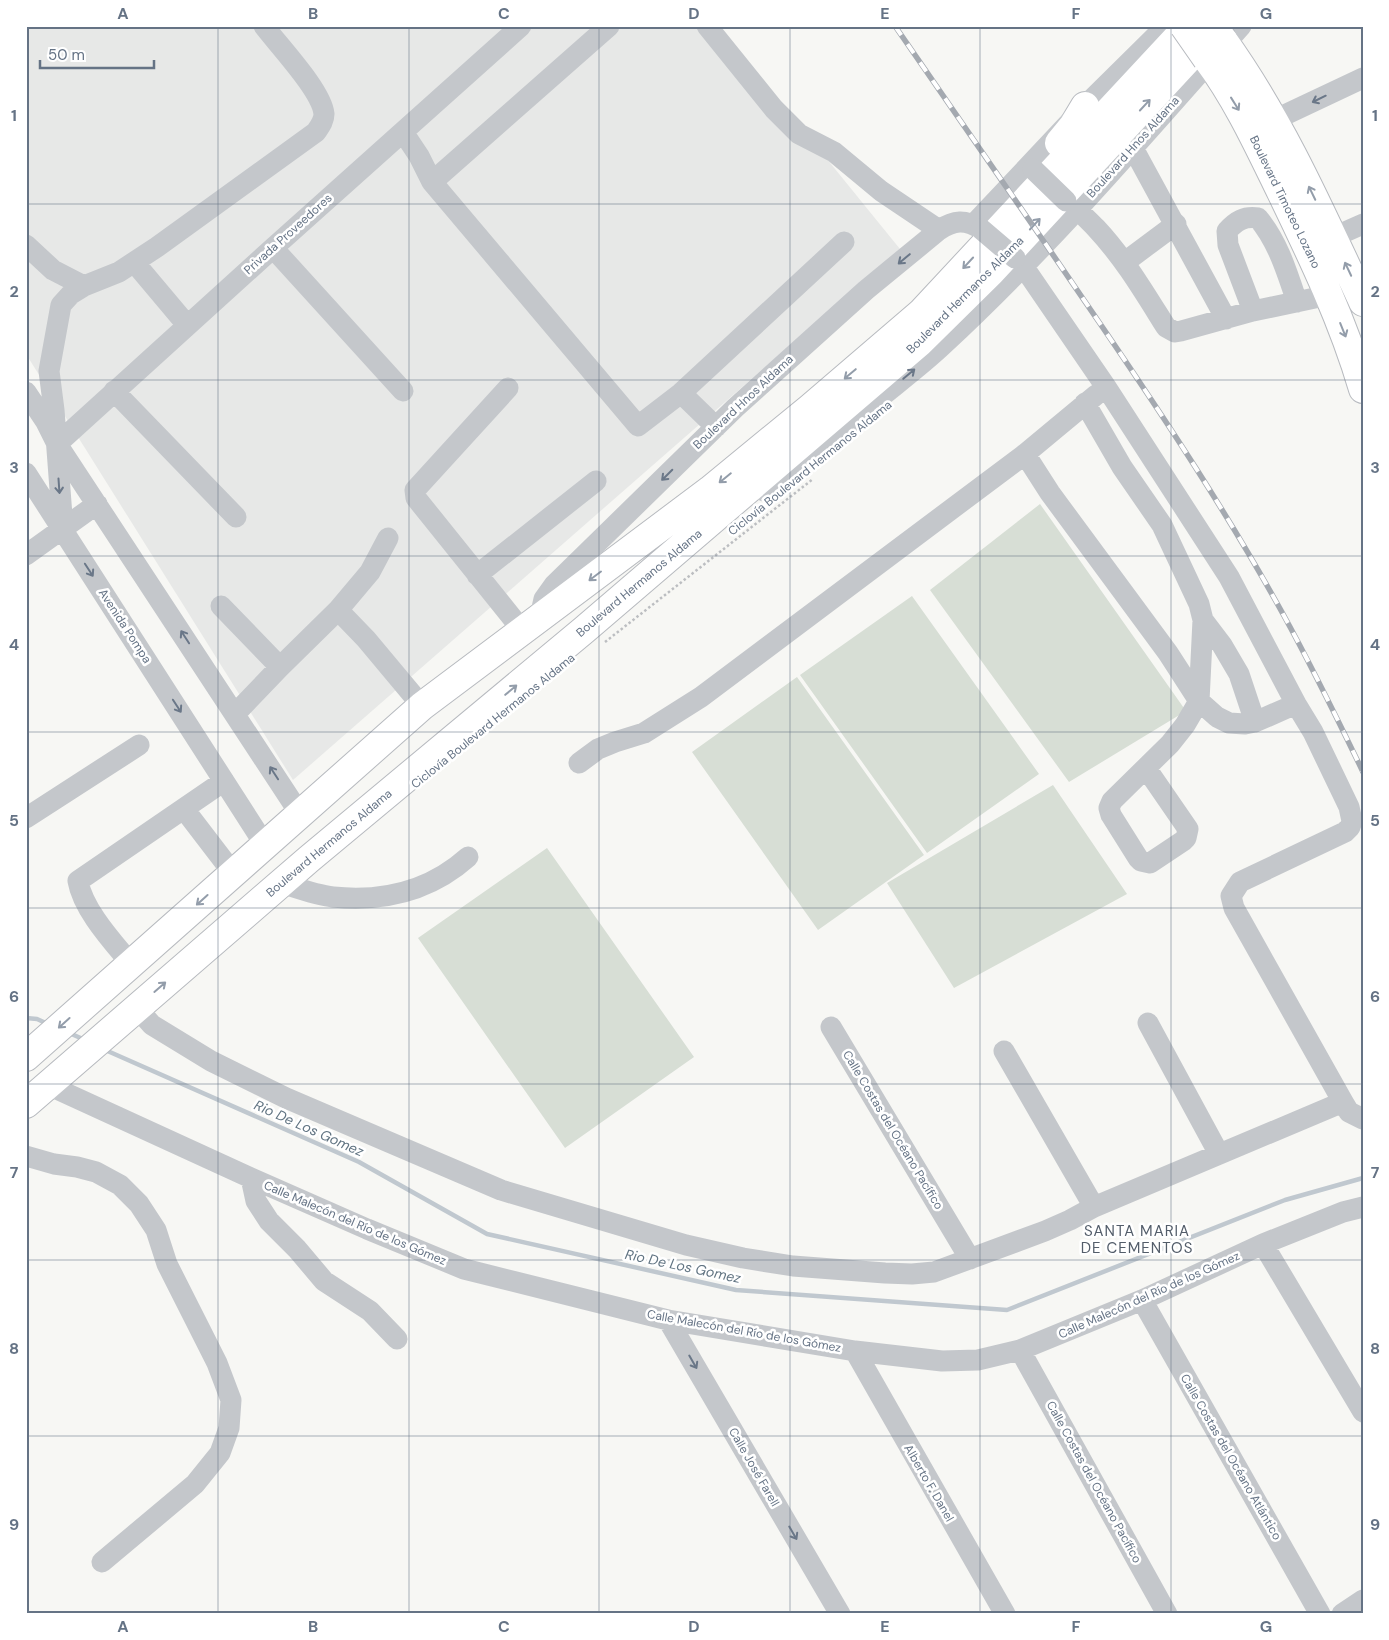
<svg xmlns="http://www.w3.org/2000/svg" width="1389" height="1640" font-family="'DM Sans',sans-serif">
  <rect width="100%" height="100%" fill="#f7f7f4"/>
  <path fill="#e7e8e7" d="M26,26H719L900,249L293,780L26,354Z"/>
  <path fill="#d7ded5" d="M1040,504L1186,711L1069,782L930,590Z
    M912,596L1039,774L927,853L800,675Z
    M797,677L924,855L818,930L692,752Z
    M1053,785L1127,894L954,988L887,883Z
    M547,848L694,1057L565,1148L418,938Z"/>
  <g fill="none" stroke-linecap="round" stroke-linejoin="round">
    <path stroke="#c0c8cf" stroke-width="4.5" d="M26,1018L37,1019L48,1024
      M67,1032L85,1040
      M103,1049L359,1162L487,1234L736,1290L1007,1310L1285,1200L1363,1178"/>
    <g stroke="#b7babf" stroke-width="30">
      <path id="major" d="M1223,40C1281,121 1321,212 1363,302
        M1207,59C1237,99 1259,147 1281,192C1312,256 1343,321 1363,389
        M1059,143L1073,126L1085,106
        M26,1057L422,706L710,490L810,408L921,313L1188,26
        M26,1104L309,859L584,630L920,342L991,272L1214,31"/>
    </g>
    <path stroke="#bcbec1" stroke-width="2.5" stroke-dasharray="2.5 2.5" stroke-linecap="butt" d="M605,642L813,479"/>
    <path stroke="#c4c7cb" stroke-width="21" d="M609,26L432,182L638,426L681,393L844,242
      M707,26L774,109L799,134L834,152L881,191L939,230
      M1274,120L1363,78
      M403,132L419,156L432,182
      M1133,148L1226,319
      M1067,202C1078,209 1086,218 1096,228C1124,258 1144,292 1166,327L1175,332L1181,331L1253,311L1329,295
      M974,224L1085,106L1166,26
      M1320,243L1363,224
      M26,245L53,270L84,286
      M273,248L403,391
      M1015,258L1023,266L1106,387L1229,577L1296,704L1313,732L1349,807L1352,821L1350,827L1345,832L1240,882L1231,896L1234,908L1343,1102
      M134,262L187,325
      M1125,262L1176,224
      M1253,311L1228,245L1227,231C1236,221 1244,216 1258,218C1278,242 1287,272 1297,302
      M508,388L415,490L416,498L522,630
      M114,391L236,517
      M26,392L46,422L57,444L300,814
      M681,393L716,427
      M1096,395L1025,454L1050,493L1168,653L1199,701L1217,717L1229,723L1245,724L1255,722L1296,704
      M1085,403L1122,467L1162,525L1199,604L1203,620L1199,701L1185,725L1170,744L1112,801L1109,808L1111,815L1138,858L1141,861L1150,863L1183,841L1186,838L1188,829L1146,768
      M57,444L273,248L521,26
      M26,473L265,845
      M764,491C805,461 844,428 882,396C903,379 924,363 943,345C1050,246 1144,135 1241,26
      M63,529L54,410L49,371L61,305L71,294L84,286L119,272L157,247L316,132C320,126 324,121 324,114C322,91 279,46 264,26
      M26,555L97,504
      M477,575L596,481
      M221,606L280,667L338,610L370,572L388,538
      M338,610L366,639L422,706
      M540,617L544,599L554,585L735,408L866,290L939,230C954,220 965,219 981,229
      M1203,620L1222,645L1239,674L1255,722
      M235,714L280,667
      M579,763L598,749L615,742L644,733L701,697L1025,454
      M184,809L233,873
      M26,818L139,745
      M281,883C297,888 316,895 333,897C383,902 430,891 468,857
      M131,964C113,942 83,910 78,881L224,781
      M136,1007L152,1025L211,1061L286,1098L501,1190L686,1245L743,1258L793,1266L885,1273L912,1274L934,1272L1045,1231L1070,1220L1094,1207L1343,1102L1349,1112L1363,1119
      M1148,1023L1219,1154
      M831,1027L970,1259
      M1004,1051L1094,1207
      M48,1085L251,1178L367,1229L464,1269L668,1320L855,1351L942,1361L978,1360L1020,1350L1142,1300L1263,1244L1343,1212L1363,1207
      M26,1156L54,1164L77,1167L96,1172L120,1185L139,1204L156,1230L167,1264L217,1363L231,1400L229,1428L220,1453L195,1484L102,1562
      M251,1178L256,1201L269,1221L297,1249L324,1281L370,1311L397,1339
      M1263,1244L1363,1412
      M1142,1300L1320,1614
      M668,1320L840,1614
      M1020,1350L1167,1614
      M855,1351L1005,1614
      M1342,1614L1363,1600"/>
    <use href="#major" stroke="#fff" stroke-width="28"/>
    <g stroke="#a4a9b0" stroke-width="5.5">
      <path id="rail" d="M895,26C964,126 1033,225 1101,325C1165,419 1228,514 1283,614C1311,665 1337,718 1363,772"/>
    </g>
    <use href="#rail" stroke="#fff" stroke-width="4" stroke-dasharray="11" stroke-linecap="butt"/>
    <g stroke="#b7babf" stroke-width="30" stroke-linecap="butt">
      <path id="major-bridge" d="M1184,26L1207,59
        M1213,26L1223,40"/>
    </g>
    <path stroke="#c4c7cb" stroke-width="21" d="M1033,169L1066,201
      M981,229L1015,258"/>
    <use href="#major-bridge" stroke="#fff" stroke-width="28"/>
  </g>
  <defs><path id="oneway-shaft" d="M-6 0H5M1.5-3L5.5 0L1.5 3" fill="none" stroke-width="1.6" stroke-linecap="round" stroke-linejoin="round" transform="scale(1.25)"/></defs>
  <g stroke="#6a7788">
    <use href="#oneway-shaft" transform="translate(1319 99) rotate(154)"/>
    <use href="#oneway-shaft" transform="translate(904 259) rotate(140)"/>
    <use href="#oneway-shaft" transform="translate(909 374) rotate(-40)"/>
    <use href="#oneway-shaft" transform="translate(667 475) rotate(135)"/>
    <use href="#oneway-shaft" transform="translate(59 486) rotate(86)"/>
    <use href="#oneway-shaft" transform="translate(89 570) rotate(57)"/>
    <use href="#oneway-shaft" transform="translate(185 637) rotate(-123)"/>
    <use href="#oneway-shaft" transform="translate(177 706) rotate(57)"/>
    <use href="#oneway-shaft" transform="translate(274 773) rotate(-123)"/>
    <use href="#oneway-shaft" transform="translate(693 1362) rotate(60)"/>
    <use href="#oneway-shaft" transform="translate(793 1533) rotate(60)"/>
  </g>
  <g stroke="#939daa">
    <use href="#oneway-shaft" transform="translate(1235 104) rotate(58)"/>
    <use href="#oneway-shaft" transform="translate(1145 105) rotate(-47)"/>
    <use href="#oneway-shaft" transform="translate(1312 193) rotate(-116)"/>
    <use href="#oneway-shaft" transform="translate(1035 224) rotate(-47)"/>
    <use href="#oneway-shaft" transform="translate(968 263) rotate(133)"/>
    <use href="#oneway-shaft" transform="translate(1348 269) rotate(-115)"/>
    <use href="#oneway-shaft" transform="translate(1343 330) rotate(68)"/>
    <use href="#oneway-shaft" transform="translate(850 374) rotate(140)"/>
    <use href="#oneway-shaft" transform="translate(725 478) rotate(141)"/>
    <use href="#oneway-shaft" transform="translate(595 576) rotate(143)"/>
    <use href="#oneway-shaft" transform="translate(511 690) rotate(-40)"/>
    <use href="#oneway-shaft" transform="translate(202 900) rotate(138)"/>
    <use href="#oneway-shaft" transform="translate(160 987) rotate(-41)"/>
    <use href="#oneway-shaft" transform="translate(64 1023) rotate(138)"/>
  </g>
  <path fill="none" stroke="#657385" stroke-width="1" stroke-opacity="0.55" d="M218,26V1614M409,26V1614M599,26V1614M790,26V1614M980,26V1614M1171,26V1614M26,204H1363M26,380H1363M26,556H1363M26,732H1363M26,908H1363M26,1084H1363M26,1260H1363M26,1436H1363"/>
  <g text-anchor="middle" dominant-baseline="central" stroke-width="5" stroke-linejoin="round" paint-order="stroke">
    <g font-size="12" fill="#657385" stroke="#fff">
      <text transform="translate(1133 147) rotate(-48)">Boulevard Hnos Aldama</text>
      <text transform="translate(1285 202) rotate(64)">Boulevard Timoteo Lozano</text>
      <text transform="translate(288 234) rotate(-42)">Privada Proveedores</text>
      <text transform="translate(965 295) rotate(-45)">Boulevard Hermanos Aldama</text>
      <text transform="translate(743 402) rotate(-43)">Boulevard Hnos Aldama</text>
      <text transform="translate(810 468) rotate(-39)">Ciclovía Boulevard Hermanos Aldama</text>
      <text transform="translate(639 583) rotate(-40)">Boulevard Hermanos Aldama</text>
      <text transform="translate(125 626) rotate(57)">Avenida Pompa</text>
      <text transform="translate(493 721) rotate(-39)">Ciclovía Boulevard Hermanos Aldama</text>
      <text transform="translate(329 843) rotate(-40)">Boulevard Hermanos Aldama</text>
      <text transform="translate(893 1130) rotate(59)">Calle Costas del Océano Pacífico</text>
      <text transform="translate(355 1223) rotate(23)">Calle Malecón del Río de los Gómez</text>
      <text transform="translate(1149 1295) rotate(-24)">Calle Malecón del Río de los Gómez</text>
      <text transform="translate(744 1331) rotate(10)">Calle Malecón del Río de los Gómez</text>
      <text transform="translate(1231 1457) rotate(60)">Calle Costas del Océano Atlántico</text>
      <text transform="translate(754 1467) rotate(60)">Calle José Farell</text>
      <text transform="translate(1094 1482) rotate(61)">Calle Costas del Océano Pacífico</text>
      <text transform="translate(929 1483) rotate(60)">Alberto F. Danel</text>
    </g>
    <g font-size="14" font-style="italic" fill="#617482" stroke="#fff">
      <text transform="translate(309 1128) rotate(24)">Rio De Los Gomez</text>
      <text transform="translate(683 1266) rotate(12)">Rio De Los Gomez</text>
    </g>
    <g font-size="15" letter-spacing="1" fill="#535d6a" stroke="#fff">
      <text x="1137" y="1231">SANTA MARIA<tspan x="1137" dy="17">DE CEMENTOS</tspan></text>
    </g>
  </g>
  <rect width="1389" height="1640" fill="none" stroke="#ffffff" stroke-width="55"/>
  <path d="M40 60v8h114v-8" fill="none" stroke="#657385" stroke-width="2.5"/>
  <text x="48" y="60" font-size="15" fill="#657385" stroke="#ffffff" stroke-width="4" paint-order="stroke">50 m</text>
  <rect x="28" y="28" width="1334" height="1584" fill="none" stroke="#657385" stroke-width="2"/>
  <g font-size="16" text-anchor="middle" font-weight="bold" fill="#657385">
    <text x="123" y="19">A</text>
    <text x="313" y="19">B</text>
    <text x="504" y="19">C</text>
    <text x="694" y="19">D</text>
    <text x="885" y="19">E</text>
    <text x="1076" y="19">F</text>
    <text x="1266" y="19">G</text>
    <text x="14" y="121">1</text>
    <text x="1375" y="121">1</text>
    <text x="14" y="297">2</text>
    <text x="1375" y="297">2</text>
    <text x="14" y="473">3</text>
    <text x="1375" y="473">3</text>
    <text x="14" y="650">4</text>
    <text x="1375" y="650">4</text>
    <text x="14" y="826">5</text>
    <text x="1375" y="826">5</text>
    <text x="14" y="1002">6</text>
    <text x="1375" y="1002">6</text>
    <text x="14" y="1178">7</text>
    <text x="1375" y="1178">7</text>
    <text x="14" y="1354">8</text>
    <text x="1375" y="1354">8</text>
    <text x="14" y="1530">9</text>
    <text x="1375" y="1530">9</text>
    <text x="123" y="1632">A</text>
    <text x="313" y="1632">B</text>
    <text x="504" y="1632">C</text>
    <text x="694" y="1632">D</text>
    <text x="885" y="1632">E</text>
    <text x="1076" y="1632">F</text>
    <text x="1266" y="1632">G</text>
  </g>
</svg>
